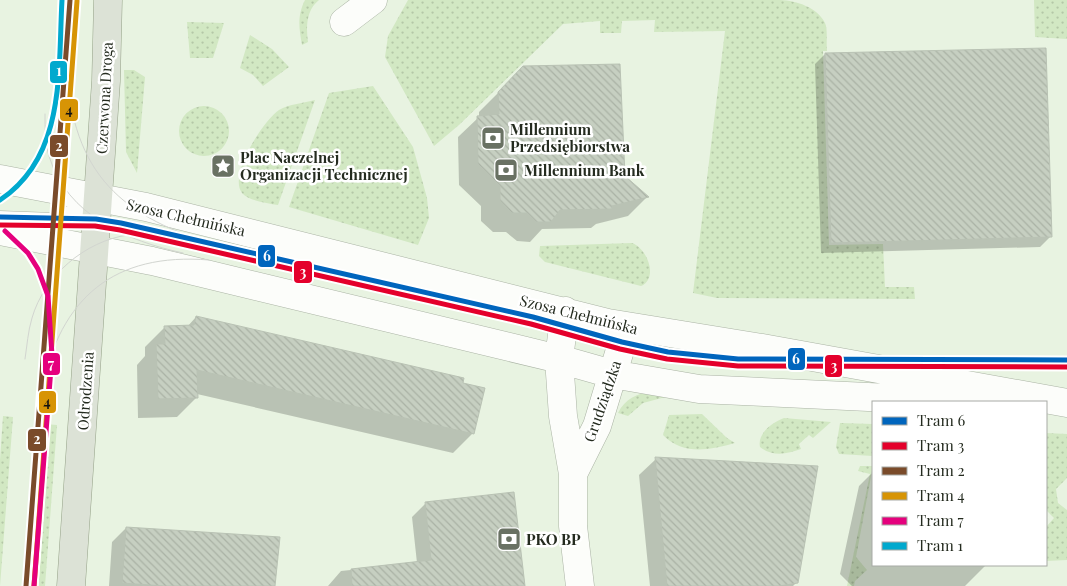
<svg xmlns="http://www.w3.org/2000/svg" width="1067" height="586" font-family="'Playfair Display',serif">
  <defs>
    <pattern id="grass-dots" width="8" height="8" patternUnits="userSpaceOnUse" patternTransform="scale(1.25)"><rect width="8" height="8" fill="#d2e8c3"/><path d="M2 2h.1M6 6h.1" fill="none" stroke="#b4c7a7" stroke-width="1.8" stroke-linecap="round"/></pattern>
    <pattern id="building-back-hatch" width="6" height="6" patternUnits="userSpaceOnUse" patternTransform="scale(1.25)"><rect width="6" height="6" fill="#c6cfc1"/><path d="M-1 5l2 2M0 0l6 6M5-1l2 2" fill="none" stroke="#aab2a5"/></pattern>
  </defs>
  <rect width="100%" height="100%" fill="#e8f3e1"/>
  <path fill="url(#grass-dots)" d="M305,0H319C306,10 306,28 308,42L302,45C299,28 297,16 305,0Z
    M408,0H780C797,1 817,7 825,23C828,29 826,43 827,51H823L829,245L883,244L885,287H914L915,299L717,298L693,293L725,31L654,32L655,20L622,21L621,33H600V21L563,24L459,125L434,146L385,57L388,36Z
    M1034,0H1067V39L1035,37Z
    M187,22L224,23L213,58H190Z
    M250,35L272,49L289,67L263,86L253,75L240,68Z
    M124,70H134L145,77L137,173L126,152Z
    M373,86L413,147L427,198L429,218L418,245L289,207L329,93Z
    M315,100L278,205C267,203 249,201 242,193C228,175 263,121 279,110C289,104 304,103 315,100Z
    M179 131a25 25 0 1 1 50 0a25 25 0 1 1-50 0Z
    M632,243C647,248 659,278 641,286L545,262L539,256L540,246Z
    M651,392L673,395L643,403L628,416L618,413C625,399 637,393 651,392Z
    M702,414L727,438L735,443C710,450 683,456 663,435L669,415Z
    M3,416L13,417L0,586V460Z
    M784,418L831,422L813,438L809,435L799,444L801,449C787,454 773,457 760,447C757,433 773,422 784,418Z
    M840,423L873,424V456L839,454L836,447Z
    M45,424L57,425L45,586H32Z
    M1046,433L1067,434V478L1056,489L1058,503L1067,510V560L1046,561V527L1054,518L1046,510Z
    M860,466H873L856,557L867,570L855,581L854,586H847L870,474L858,471Z"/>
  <path fill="#0003" d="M825,54L1050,237L1040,247L821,253L815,64Z
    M524,67L624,177L647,197L628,216L596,224L591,228L542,229L530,242L517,241L506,232H493L481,221V206L459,185L458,137L479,117V112Z
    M196,317L461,384L473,433L453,453L197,394V397L177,417L138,418L137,365L145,356V347L165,327H187Z
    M656,459L797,582L793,586H650L639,475Z
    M873,472V565H986L965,586H852L840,574L859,486Z
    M425,504L524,586H328L341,571L417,563L412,517Z
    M126,528L274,586H109L112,542Z"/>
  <path fill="url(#building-back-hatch)" stroke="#b9c2b4" d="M1046,48L1052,237L831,243L825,53Z
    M620,64L625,176L649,197L612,206V209L560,210L551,222H536L526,213H512L500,202V187L478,165L477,116L499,114L498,92L523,66Z
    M196,316L464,378L463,383L485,388L474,434L197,370L198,398L158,399L156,344H165L164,326L194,325Z
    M655,457L818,466L798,583L779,586H667Z
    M514,492L525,586H352L351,569L431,560L425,502Z
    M126,527L280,537L275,586H164L122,583Z"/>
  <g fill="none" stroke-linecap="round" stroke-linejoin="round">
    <g stroke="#aab3a4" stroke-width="19">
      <path id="service" d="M0,220L54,222L66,218L98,196"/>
    </g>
    <g stroke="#aab3a4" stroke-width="29">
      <path id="minor" d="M344,22L373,0"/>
    </g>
    <g stroke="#aab3a4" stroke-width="29">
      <path id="tertiary" d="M0,179L146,207L608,323L768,349L1067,403
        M0,231L152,261L559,359L612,374L699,389L974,402
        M565,311L559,359L563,416L573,474V526L580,586
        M573,474L597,426L627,327"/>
    </g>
    <g stroke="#94a187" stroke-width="29">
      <path id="primary" d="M71,586L106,81L108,0"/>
    </g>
    <use href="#service" stroke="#fcfdfa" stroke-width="18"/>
    <use href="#minor" stroke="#fcfdfa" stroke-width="28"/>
    <use href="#tertiary" stroke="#fcfdfa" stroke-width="28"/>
    <use href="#primary" stroke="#dce2d6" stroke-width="28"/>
    <path stroke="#d2d5d0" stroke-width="1" d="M66,66C73,176 121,217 222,247
      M45,114C45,128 45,143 49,156C67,216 128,241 183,253
      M25,359C27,346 28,331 32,318C44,276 85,241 128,235C144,233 159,234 174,236
      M42,389C60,298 114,252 209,260"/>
    <g stroke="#fff" stroke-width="9">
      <path id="tram-1" d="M0,217L96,219L121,223L533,317L622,342L668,352L738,359L1067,360"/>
    </g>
    <g stroke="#fff" stroke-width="9">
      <path id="tram-2" d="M0,225L95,226L120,230L531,324L620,349L667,359L738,366L1067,367"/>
    </g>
    <g stroke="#fff" stroke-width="9">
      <path id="tram-3" d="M26,586L70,0"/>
    </g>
    <g stroke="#fff" stroke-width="9">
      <path id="tram-4" d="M34,586L77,1"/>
    </g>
    <g stroke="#fff" stroke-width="9">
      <path id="tram-5" d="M5,231L28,253L38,269L48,296L52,355L34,586"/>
    </g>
    <g stroke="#fff" stroke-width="9">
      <path id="tram-6" d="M0,200C66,156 58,71 62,0"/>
    </g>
    <use href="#tram-1" stroke="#0065bd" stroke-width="5"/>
    <use href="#tram-2" stroke="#e4002b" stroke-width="5"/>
    <use href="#tram-3" stroke="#7a4b2a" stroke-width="5"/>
    <use href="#tram-4" stroke="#d79405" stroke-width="5"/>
    <use href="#tram-5" stroke="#e5007d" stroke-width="5"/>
    <use href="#tram-6" stroke="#00a9ce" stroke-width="5"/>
  </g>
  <defs>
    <g id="bank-square" transform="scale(1.25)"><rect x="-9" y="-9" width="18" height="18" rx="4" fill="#697163" stroke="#fff"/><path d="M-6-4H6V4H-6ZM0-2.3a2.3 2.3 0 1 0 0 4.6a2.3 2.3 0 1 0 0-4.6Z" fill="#fff"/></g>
    <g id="sight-square" transform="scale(1.25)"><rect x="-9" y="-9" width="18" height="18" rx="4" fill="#697163" stroke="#fff"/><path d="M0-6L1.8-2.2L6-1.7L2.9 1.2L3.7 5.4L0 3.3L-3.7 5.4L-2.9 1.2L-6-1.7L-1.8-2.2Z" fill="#fff"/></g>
  </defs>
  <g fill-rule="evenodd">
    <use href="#bank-square" x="493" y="138"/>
    <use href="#sight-square" x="223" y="166"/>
    <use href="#bank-square" x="506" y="170"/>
    <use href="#bank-square" x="509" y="539"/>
  </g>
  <g text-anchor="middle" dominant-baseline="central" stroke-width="5" stroke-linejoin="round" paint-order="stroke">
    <g font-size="15" fill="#242b1f" stroke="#fff">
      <text transform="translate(104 98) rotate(-87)">Czerwona Droga</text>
      <text transform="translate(186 217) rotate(13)">Szosa Chełmińska</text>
      <text transform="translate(579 314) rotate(14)">Szosa Chełmińska</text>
      <text transform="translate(85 391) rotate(-86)">Odrodzenia</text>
      <text transform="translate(602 401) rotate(-71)">Grudziądzka</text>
    </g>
    <g font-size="15" font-weight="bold" fill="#242b1f" stroke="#fff" text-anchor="start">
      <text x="510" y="129">Millennium<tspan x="510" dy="17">Przedsiębiorstwa</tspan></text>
      <text x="240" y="157">Plac Naczelnej<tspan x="240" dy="17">Organizacji Technicznej</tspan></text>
      <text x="524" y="170">Millennium Bank</text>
      <text x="526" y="539">PKO BP</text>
    </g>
  </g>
  <g stroke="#fff" stroke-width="2">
    <rect x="49" y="60" width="19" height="24" rx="5" fill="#00a9ce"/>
    <rect x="59" y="98" width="20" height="24" rx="5" fill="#d79405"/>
    <rect x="49" y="134" width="20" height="24" rx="5" fill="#7a4b2a"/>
    <rect x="257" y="244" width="19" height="24" rx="5" fill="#0065bd"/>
    <rect x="293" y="260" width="20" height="24" rx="5" fill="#e4002b"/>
    <rect x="787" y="347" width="19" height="24" rx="5" fill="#0065bd"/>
    <rect x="42" y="352" width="19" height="24" rx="5" fill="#e5007d"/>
    <rect x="824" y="354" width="19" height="24" rx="5" fill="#e4002b"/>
    <rect x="38" y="390" width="19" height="24" rx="5" fill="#d79405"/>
    <rect x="27" y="428" width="20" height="24" rx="5" fill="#7a4b2a"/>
  </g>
  <g font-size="14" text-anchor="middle" font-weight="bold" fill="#fff">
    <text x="59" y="76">1</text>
    <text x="59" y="151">2</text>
    <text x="267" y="261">6</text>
    <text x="303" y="277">3</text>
    <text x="796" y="364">6</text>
    <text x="51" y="369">7</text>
    <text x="834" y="371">3</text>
    <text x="37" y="444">2</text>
  </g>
  <g font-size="14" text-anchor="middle" font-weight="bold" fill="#111">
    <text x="69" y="115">4</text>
    <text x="47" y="407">4</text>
  </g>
  <rect x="872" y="401" width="175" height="165" fill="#ffffff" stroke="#a7aaa5"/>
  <rect x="882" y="417" width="25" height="8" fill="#0065bd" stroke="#a7aaa5"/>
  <text x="917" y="426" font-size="15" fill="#242b1f">Tram 6</text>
  <rect x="882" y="442" width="25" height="8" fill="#e4002b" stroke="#a7aaa5"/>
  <text x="917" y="451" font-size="15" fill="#242b1f">Tram 3</text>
  <rect x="882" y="467" width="25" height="8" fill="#7a4b2a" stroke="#a7aaa5"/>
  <text x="917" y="476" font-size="15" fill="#242b1f">Tram 2</text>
  <rect x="882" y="492" width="25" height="8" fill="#d79405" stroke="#a7aaa5"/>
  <text x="917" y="501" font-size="15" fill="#242b1f">Tram 4</text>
  <rect x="882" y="517" width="25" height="8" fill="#e5007d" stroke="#a7aaa5"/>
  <text x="917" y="526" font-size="15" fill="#242b1f">Tram 7</text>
  <rect x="882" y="542" width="25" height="8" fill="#00a9ce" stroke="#a7aaa5"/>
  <text x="917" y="551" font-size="15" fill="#242b1f">Tram 1</text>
</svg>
